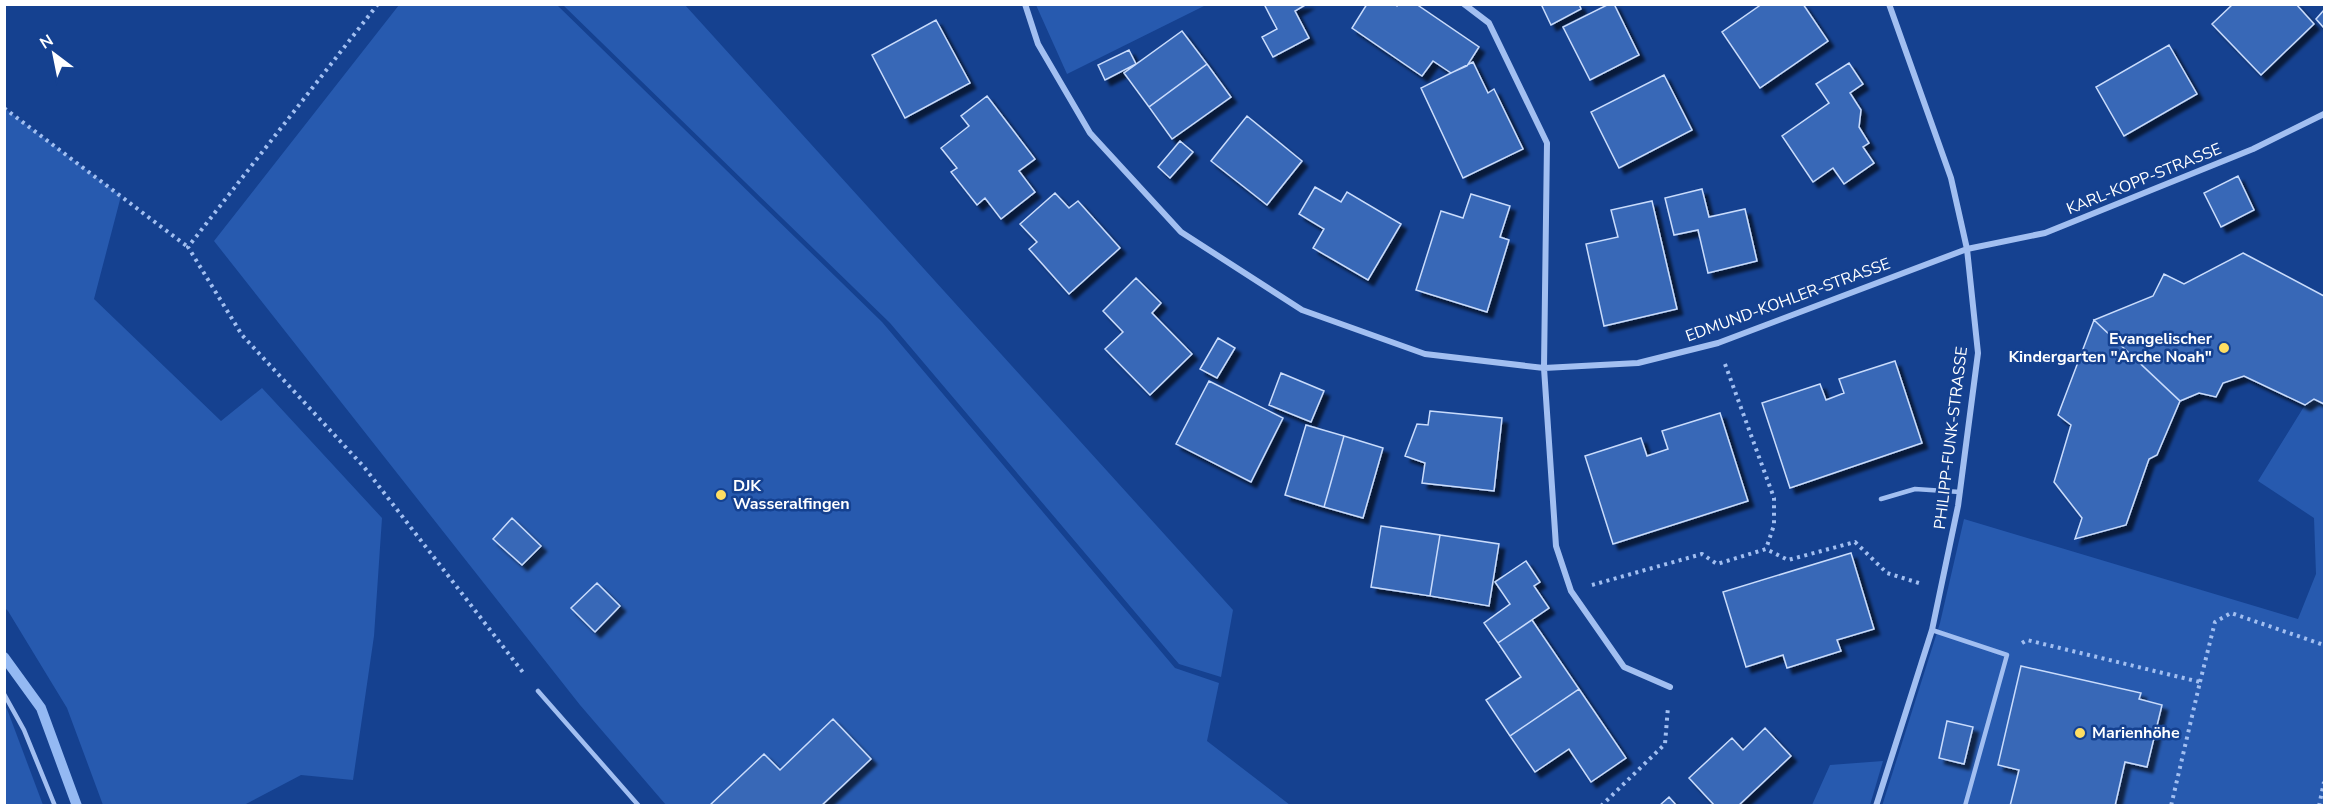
<svg xmlns="http://www.w3.org/2000/svg" width="2329" height="810" font-family="'Nunito Sans',sans-serif">
  <defs>
    <filter id="shadow"><feDropShadow dx="5.5" dy="5.5" stdDeviation="1.5" flood-color="#0009"/></filter>
  </defs>
  <rect width="100%" height="100%" fill="#154190"/>
  <path fill="#275aaf" d="M399,5H557L882,322L1175,668L1219,683L1207,741L1290,805H666L580,705L214,241Z
    M563,5H685L1233,610L1221,677L1179,664L890,323Z
    M1036,5H1206L1067,74Z
    M4,108L121,196L94,299L221,421L262,388L382,518L374,636L353,780L301,775L244,805H103L67,708L8,611L5,608Z
    M2314,399L2324,404V805L1882,806L1940,623L1964,519L2298,619L2316,574L2314,518L2258,481L2305,405Z
    M4,705L7,709L43,805H5Z
    M1883,761L1870,805H1812L1830,765Z"/>
  <g fill="none" stroke-linecap="round" stroke-linejoin="round">
    <path stroke="#94b9f3" stroke-width="10" d="M4,657L41,708L77,806"/>
  </g>
  <path fill="#3968b7" stroke="#c9dcfc" stroke-width="1.5" filter="url(#shadow)" d="M1264,4H1307L1295,11L1309,38L1273,57L1262,37L1277,29Z
    M1367,4H1394L1397,6L1398,4H1416L1479,47L1467,66L1451,73L1433,61L1422,76L1352,28Z
    M1541,4H1579L1581,9L1551,25Z
    M1609,4H1614L1639,55L1590,80L1563,27Z
    M1762,4H1803L1828,41L1760,88L1722,32Z
    M2233,4H2296L2314,24L2261,75L2212,24Z
    M2324,10V28L2316,19Z
    M936,20L970,83L905,118L872,55Z
    M1182,31L1207,64L1149,107L1124,73Z
    M2169,45L2197,94L2124,136L2096,87Z
    M1129,50L1136,64L1105,80L1098,65Z
    M1473,62L1488,93L1494,89L1523,149L1463,178L1421,88Z
    M1849,63L1863,84L1850,93L1861,110L1859,127L1869,143L1863,147L1874,163L1844,184L1833,168L1813,182L1782,136L1829,103L1816,84Z
    M1207,64L1231,97L1172,139L1149,107Z
    M1664,75L1692,130L1619,168L1591,112Z
    M987,96L1035,159L1019,171L1035,192L1001,219L985,198L977,205L951,172L957,168L941,148L969,126L961,116Z
    M1247,116L1302,161L1267,205L1211,161Z
    M1180,141L1193,152L1170,178L1158,167Z
    M2238,176L2254,210L2221,227L2204,193Z
    M1315,187L1341,202L1347,192L1401,224L1368,280L1313,248L1324,229L1299,214Z
    M1702,189L1709,217L1745,209L1757,261L1708,273L1698,230L1674,235L1665,198Z
    M1055,193L1069,208L1078,201L1120,248L1069,294L1029,249L1037,242L1020,224Z
    M1471,194L1510,206L1500,237L1509,240L1487,312L1416,290L1441,211L1463,218Z
    M1652,201L1677,309L1604,326L1586,244L1618,237L1611,210Z
    M2243,253L2324,296V404L2314,399L2305,405L2244,376L2223,383L2216,397L2199,393L2180,401L2094,320L2153,296L2164,274L2184,284Z
    M1136,278L1161,303L1152,313L1192,354L1150,395L1105,349L1123,332L1103,311Z
    M2094,320L2180,401L2157,455L2149,459L2126,525L2075,539L2082,518L2054,482L2071,425L2058,415Z
    M1218,338L1235,348L1217,378L1200,369Z
    M1895,361L1922,443L1790,488L1762,403L1820,384L1826,400L1844,393L1839,379Z
    M1281,373L1324,391L1311,422L1269,405Z
    M1209,381L1283,418L1251,482L1176,444Z
    M1430,411L1502,418L1494,491L1422,483L1425,463L1405,456L1417,424L1428,425Z
    M1720,413L1748,501L1613,544L1585,456L1641,438L1647,456L1668,449L1662,431Z
    M1306,425L1344,436L1324,507L1285,495Z
    M1344,436L1383,448L1363,518L1324,507Z
    M512,518L541,546L522,565L493,539Z
    M1381,526L1440,535L1430,596L1371,587Z
    M1440,535L1499,544L1489,606L1430,596Z
    M1851,553L1874,629L1837,640L1841,651L1787,668L1783,655L1746,667L1723,592Z
    M1526,561L1540,582L1534,586L1549,608L1498,643L1484,623L1510,604L1495,582Z
    M597,583L620,606L595,632L571,608Z
    M1532,620L1579,689L1510,736L1486,700L1521,677L1498,643Z
    M2021,666L2141,693L2139,699L2162,705L2147,767L2125,762L2115,806H2010L2019,770L1998,765Z
    M1579,689L1626,758L1591,782L1569,749L1535,772L1510,736Z
    M833,719L871,759L821,806H709L764,754L780,770Z
    M1947,721L1973,727L1964,764L1939,758Z
    M1765,728L1791,756L1738,806H1715L1689,778L1732,738L1743,750Z
    M1669,797L1677,806H1659Z"/>
  <g fill="none" stroke-linecap="round" stroke-linejoin="round">
    <path stroke="#a2bff1" stroke-width="4" stroke-dasharray="3 4.5" stroke-linecap="butt" d="M378,4L188,247L242,335L364,467L525,675
      M4,108L188,247
      M1725,364L1774,498V525L1766,549
      M1592,585L1702,554L1717,564L1766,549L1788,560L1855,542L1887,573L1919,583
      M2022,643L2027,640L2200,682L2171,806
      M2200,682L2215,622L2231,613L2324,645
      M1601,806L1665,744L1668,707
      M2319,806L2324,782"/>
    <path stroke="#a2bff1" stroke-width="4.5" d="M1881,499L1915,489L1960,492
      M1932,630L2007,655L1965,806
      M538,691L639,806
      M4,694L24,730L55,806"/>
    <path stroke="#a2bff1" stroke-width="6" d="M1025,4L1038,44L1090,133L1181,232L1302,310L1425,354L1544,368L1638,363L1718,343L1967,249L2045,233L2253,149L2324,114
      M1464,4L1489,23L1547,143L1544,368L1556,546L1571,591L1624,667L1670,687
      M1876,806L1932,630L1958,506L1978,353L1967,249L1951,178L1889,4"/>
  </g>
  <g fill="#ffde62" stroke="#154190" stroke-width="2">
    <circle cx="2224" cy="348" r="6"/>
    <circle cx="721" cy="495" r="6"/>
    <circle cx="2080" cy="733" r="6"/>
  </g>
  <g text-anchor="middle" dominant-baseline="central" stroke-width="5" stroke-linejoin="round" paint-order="stroke">
    <g font-size="16" fill="#fff" stroke="#154190">
      <text transform="translate(2144 179) rotate(-22)">KARL-KOPP-STRASSE</text>
      <text transform="translate(1788 300) rotate(-20)">EDMUND-KOHLER-STRASSE</text>
      <text transform="translate(1951 438) rotate(-83)">PHILIPP-FUNK-STRASSE</text>
    </g>
    <g font-size="16" font-weight="bold" fill="#fff" stroke="#154190" text-anchor="start">
      <text x="2212" y="339" text-anchor="end">Evangelischer<tspan x="2212" dy="18">Kindergarten "Arche Noah"</tspan></text>
      <text x="733" y="486">DJK<tspan x="733" dy="18">Wasseralfingen</tspan></text>
      <text x="2092" y="733">Marienhöhe</text>
    </g>
  </g>
  <rect width="2329" height="810" fill="none" stroke="#ffffff" stroke-width="12"/>
  <g transform="translate(54 54) rotate(328)" stroke="#154190" stroke-width="4.5" paint-order="stroke">
  <path d="M0-4.5L10 22L0 15L-10 22Z" fill="#ffffff"/>
  <text y="-9" font-size="16" font-weight="bold" text-anchor="middle" fill="#ffffff">N</text>
  </g>
</svg>
